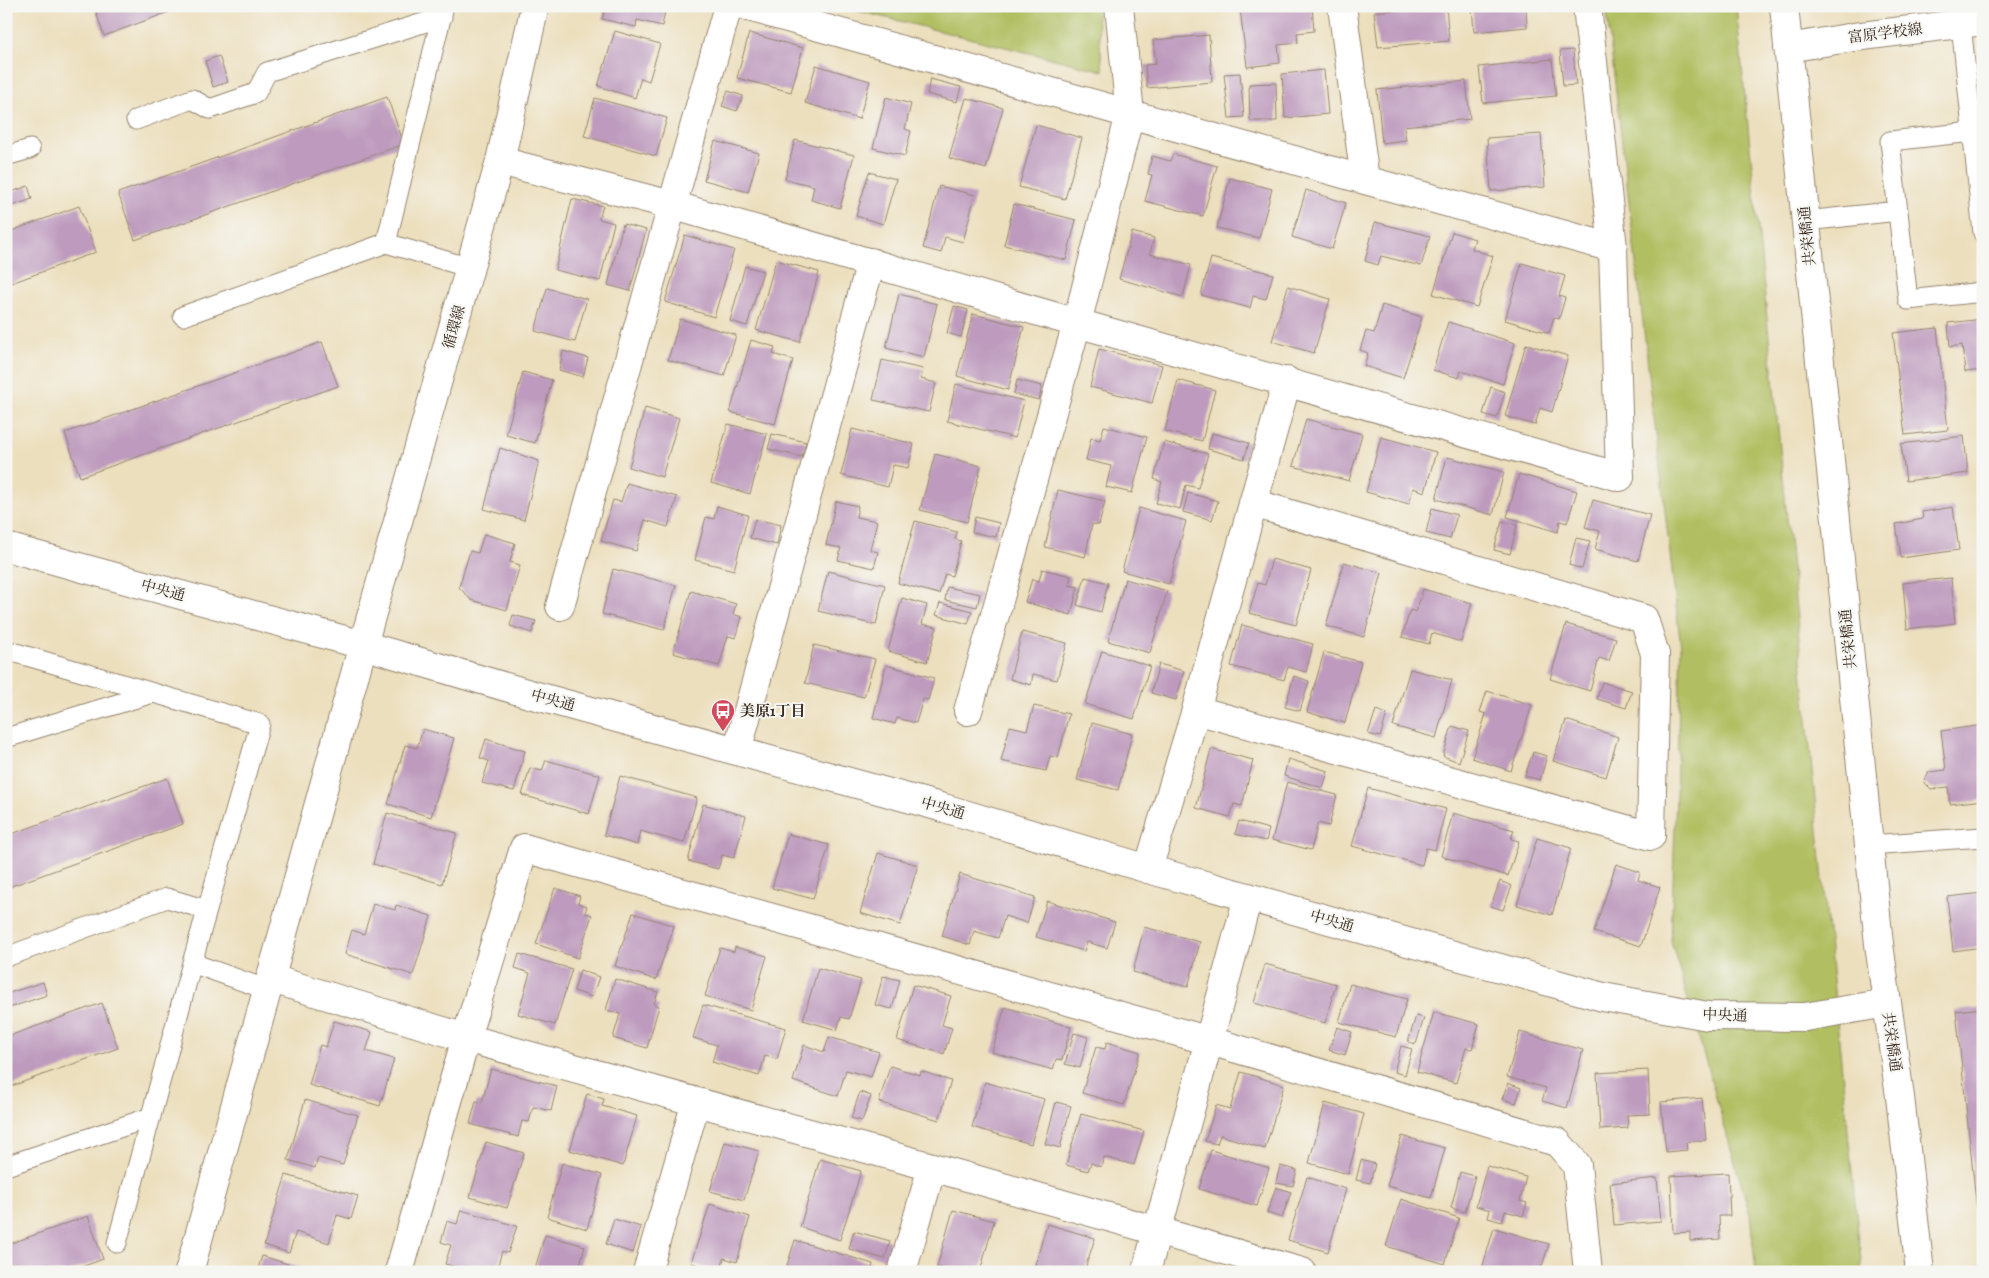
<svg xmlns="http://www.w3.org/2000/svg" width="1989" height="1278" font-family="Alegreya,'Noto Serif JP',serif">
  <rect width="100%" height="100%" fill="#f6f6f2"/>
  <filter id="ink" filterUnits="userSpaceOnUse"><feTurbulence type="fractalNoise" baseFrequency=".02" numOctaves="2"/><feDisplacementMap in="SourceGraphic" scale="10" xChannelSelector="R" yChannelSelector="G"/><feConvolveMatrix kernelMatrix="1 2 1 2 8 2 1 2 1" color-interpolation-filters="sRGB"/></filter>
  <filter id="wash" filterUnits="userSpaceOnUse"><feTurbulence type="fractalNoise" baseFrequency=".0096" numOctaves="4" result="noise"/><feDisplacementMap in="SourceGraphic" scale="20" xChannelSelector="R" yChannelSelector="G"/><feGaussianBlur stdDeviation="1.12" result="paint"/><feColorMatrix in="noise" values="0 0 0 0 0 0 0 0 0 0 0 0 0 0 0 0 0 1.4 0 .05"/><feComposite in="paint" operator="in"/></filter>
  <g filter="url(#wash)">
    <rect width="100%" height="100%" fill="#ecdfbd"/>
    <path fill="#b1bf62" stroke="#767440" d="M847,6H1096L1103,71L846,8Z
      M1606,6H1736L1862,1272H1756L1750,1215L1671,941L1681,648Z"/>
    <g id="blocks">
      <path fill="#be9bbe" d="M94,6H185L104,36Z
        M606,6H666L662,26L637,20L636,27L602,19Z
        M1261,6H1312L1314,31L1297,33L1298,43L1278,45L1280,63L1247,67L1240,9Z
        M1433,6H1446L1449,41L1378,47L1374,12Z
        M1472,6H1526L1527,27L1474,32Z
        M615,31L660,44L649,81L641,78L635,98L598,86Z
        M749,33L803,48L791,92L737,78Z
        M1209,35L1212,82L1147,88L1145,65L1156,64L1153,40Z
        M1573,50L1576,85L1563,86L1560,51Z
        M219,56L228,82L213,87L205,61Z
        M1552,59L1556,96L1483,103L1479,67Z
        M816,65L870,81L859,119L805,103Z
        M1324,70L1328,114L1285,118L1282,74Z
        M1240,73L1244,117L1229,118L1224,74Z
        M930,79L961,87L957,102L927,94Z
        M1466,81L1470,119L1404,126L1406,140L1382,143L1377,90Z
        M1276,83L1277,121H1250L1249,84Z
        M728,91L743,96L737,111L722,106Z
        M387,97L404,144L135,240L118,193Z
        M886,97L911,104L905,129L911,131L905,156L873,148Z
        M595,98L667,118L656,156L584,136Z
        M966,98L1003,108L986,169L949,158Z
        M1036,125L1082,138L1065,199L1019,187Z
        M1541,134L1545,187L1491,191L1487,138Z
        M795,140L854,155L840,208L811,200L814,186L785,179Z
        M715,141L759,153L748,192L704,180Z
        M1173,154L1217,166L1203,216L1145,201L1152,175L1148,174L1152,156L1170,161Z
        M869,172L896,179L883,224L856,216Z
        M1230,178L1272,189L1259,238L1217,228Z
        M28,186L32,199L6,208V194Z
        M939,186L975,195L963,242L945,237L941,253L923,248Z
        M1306,190L1346,203L1332,249L1292,237Z
        M572,199L603,206L599,219L614,223L600,281L555,270Z
        M1014,204L1076,220L1066,260L1004,245Z
        M79,206L96,252L6,285V233Z
        M1375,222L1430,236L1421,266L1381,256L1378,265L1365,261Z
        M623,224L646,230L630,291L608,285Z
        M1132,232L1154,238L1150,254L1191,265L1183,297L1119,279Z
        M1452,232L1475,239L1472,249L1493,256L1477,307L1433,294Z
        M685,235L734,250L714,317L665,302Z
        M1211,258L1273,274L1266,299L1253,296L1250,308L1201,295Z
        M776,260L819,272L800,342L756,330Z
        M1522,263L1565,276L1559,296L1565,298L1559,319L1554,317L1549,333L1505,320Z
        M745,266L763,271L747,326L730,321Z
        M1288,286L1330,299L1314,353L1272,341Z
        M547,288L587,299L575,342L535,331Z
        M899,294L937,304L924,357L886,348Z
        M1382,305L1422,317L1403,378L1364,366L1368,353L1360,350L1366,331L1374,333Z
        M954,306L968,310L961,337L947,333Z
        M973,314L1024,327L1008,390L957,376Z
        M680,319L736,335L724,376L668,360Z
        M1983,319V370L1965,372L1962,345L1950,347L1948,323Z
        M1448,322L1515,343L1503,384L1461,371L1459,378L1433,370Z
        M1937,328L1948,430L1905,435L1893,333Z
        M751,340L775,347L773,354L793,360L775,424L730,412Z
        M322,342L338,386L80,477L65,433Z
        M1526,344L1568,356L1552,412L1540,408L1535,425L1505,416Z
        M1099,349L1162,365L1152,403L1090,387Z
        M563,351L588,358L583,377L559,370Z
        M882,360L923,369L921,379L936,383L929,412L873,400Z
        M523,372L552,380L535,443L506,435Z
        M1017,380L1042,386L1039,400L1014,394Z
        M1178,380L1215,390L1202,441L1165,431Z
        M956,384L1024,401L1015,438L947,421Z
        M1491,387L1505,392L1497,418L1483,414Z
        M645,408L679,418L662,477L629,467Z
        M1306,419L1362,434L1349,481L1293,466Z
        M728,424L767,434L750,494L711,483Z
        M1104,426L1147,437L1132,493L1106,487L1111,466L1086,460L1091,438L1100,440Z
        M852,429L914,444L908,468L893,465L888,487L841,475Z
        M1212,433L1249,443L1244,459L1208,449Z
        M772,434L806,442L802,457L768,449Z
        M1964,436L1968,473L1906,481L1901,444Z
        M1381,437L1436,452L1425,492L1413,488L1409,504L1366,492Z
        M1164,442L1208,454L1198,488L1186,485L1180,509L1156,503L1162,482L1154,479Z
        M500,448L539,461L524,520L484,509Z
        M935,454L981,466L967,522L920,510Z
        M1447,457L1504,472L1493,515L1436,499Z
        M1519,474L1577,491L1567,523L1560,521L1558,532L1507,517Z
        M627,483L677,497L668,527L645,520L636,551L601,541L613,500L621,502Z
        M1058,490L1105,501L1099,525L1092,524L1085,557L1045,547Z
        M1188,493L1218,501L1212,520L1183,512Z
        M1593,500L1650,515L1638,561L1595,549L1600,531L1585,527Z
        M836,501L858,506L856,517L877,521L870,550L878,552L874,568L838,560L841,548L826,545Z
        M717,506L748,515L734,570L695,560L706,517L714,519Z
        M1953,507L1959,550L1901,558L1896,524L1923,519L1922,512Z
        M1139,508L1186,521L1169,584L1122,571Z
        M1432,508L1457,515L1450,539L1426,533Z
        M975,517L999,523L996,537L972,532Z
        M755,519L781,525L777,545L750,538Z
        M915,521L957,532L955,539L961,541L952,576L945,574L939,594L898,583Z
        M1502,521L1517,525L1510,554L1494,550Z
        M484,534L515,543L510,562L520,565L507,610L471,600L459,587L470,551L478,553Z
        M1576,538L1590,541L1582,569L1569,565Z
        M1272,559L1311,570L1296,625L1249,613L1258,583L1265,585Z
        M1344,562L1382,573L1364,637L1326,626Z
        M613,569L676,585L664,630L602,614Z
        M1042,569L1071,576L1069,585L1078,587L1071,615L1025,602L1032,579L1039,581Z
        M828,571L885,585L876,625L818,611Z
        M1085,577L1108,583L1101,612L1077,605Z
        M1951,578L1955,623L1907,629L1903,583Z
        M1125,579L1167,591L1150,653L1108,641Z
        M947,587L980,594L977,607L945,600Z
        M1423,589L1472,603L1461,642L1432,633L1429,644L1402,637L1410,610L1416,612Z
        M691,591L736,604L733,614L742,617L736,638L728,636L719,666L673,653Z
        M902,598L927,605L922,624L937,627L927,662L888,651Z
        M940,603L972,611L968,624L936,615Z
        M513,615L536,621L532,633L510,626Z
        M1566,624L1616,638L1609,661L1599,658L1590,691L1550,679Z
        M1242,625L1313,644L1306,672L1288,667L1284,680L1231,666Z
        M1022,632L1067,643L1057,680L1033,674L1031,685L1010,679Z
        M814,645L875,659L864,697L805,683Z
        M1102,651L1150,666L1134,719L1085,704Z
        M1324,652L1361,662L1345,723L1307,712Z
        M1159,664L1184,671L1176,700L1151,693Z
        M886,665L934,678L928,700L923,699L916,723L897,718L895,724L873,718Z
        M1410,669L1452,680L1436,738L1393,726Z
        M1294,676L1309,681L1300,711L1285,707Z
        M1602,682L1632,691L1626,708L1597,699Z
        M1487,691L1532,705L1511,771L1472,758L1486,714L1480,712Z
        M1034,706L1069,714L1058,758L1050,756L1046,771L1001,761L1010,726L1027,730Z
        M1376,710L1387,714L1380,737L1368,734Z
        M1566,720L1618,737L1606,777L1553,761Z
        M1092,723L1132,734L1118,790L1077,780Z
        M1983,725V800L1950,804L1948,787L1931,789L1924,782L1929,772L1946,770L1941,731Z
        M1452,726L1469,731L1459,762L1443,756Z
        M423,729L454,738L431,817L388,804L405,745L417,748Z
        M486,739L525,751L514,791L482,783L489,761L480,758Z
        M1211,749L1253,760L1242,806L1234,804L1230,817L1196,808Z
        M1533,752L1547,756L1540,780L1525,776Z
        M1288,759L1328,771L1323,788L1284,776Z
        M546,760L600,775L589,814L522,795L530,768L542,771Z
        M620,776L697,798L684,843L640,831L637,845L604,835Z
        M167,778L183,824L6,888V836Z
        M1287,782L1337,795L1329,826L1318,823L1311,850L1272,840Z
        M1368,788L1446,809L1435,850L1426,848L1422,865L1352,846Z
        M703,804L746,816L734,858L722,855L718,869L688,861Z
        M387,813L457,833L442,884L373,864Z
        M1453,813L1514,830L1511,839L1519,841L1508,876L1441,856Z
        M1239,821L1269,829L1266,841L1235,834Z
        M788,834L829,845L813,899L772,888Z
        M1537,838L1571,848L1552,915L1517,905Z
        M878,853L918,865L900,925L860,913Z
        M1616,864L1640,872L1638,880L1660,887L1641,946L1594,932Z
        M960,874L1035,897L1027,923L1005,916L998,938L974,931L970,945L942,936Z
        M1500,881L1512,886L1503,910L1491,906Z
        M555,888L580,896L578,903L587,906L585,913L592,915L578,958L536,944Z
        M1983,893V947L1953,951L1947,897Z
        M1047,901L1115,922L1107,948L1087,942L1084,951L1036,937Z
        M373,904L395,910L396,905L431,916L413,975L345,954L352,930L364,934Z
        M633,913L674,926L656,980L615,966Z
        M1144,927L1200,942L1188,987L1133,972Z
        M735,947L767,956L751,1010L705,996L720,948L734,952Z
        M519,954L572,969L555,1025L518,1014L530,973L515,968Z
        M1265,964L1336,984L1325,1023L1254,1003Z
        M818,968L861,980L849,1019L841,1017L837,1030L803,1020Z
        M580,970L599,977L592,997L574,991Z
        M883,976L900,980L892,1009L875,1005Z
        M615,979L658,992L654,1004L659,1006L647,1048L613,1038L620,1014L606,1010Z
        M43,982L47,995L6,1009V994Z
        M1350,984L1407,999L1396,1037L1339,1022Z
        M913,985L951,996L942,1025L952,1028L944,1054L897,1040Z
        M102,1003L118,1048L6,1088V1037Z
        M703,1005L786,1028L777,1059L765,1056L759,1076L712,1062L717,1045L693,1038Z
        M1005,1007L1071,1027L1062,1060L1056,1059L1053,1070L992,1052Z
        M1983,1008V1249H1981L1956,1011Z
        M1434,1012L1479,1024L1472,1049L1466,1048L1456,1083L1417,1072Z
        M1416,1016L1424,1018L1416,1044L1408,1042Z
        M334,1021L372,1032L366,1051L394,1059L380,1106L309,1085L320,1045L326,1047Z
        M1337,1027L1352,1032L1345,1055L1329,1050Z
        M1520,1032L1583,1050L1567,1108L1542,1101L1546,1088L1507,1077Z
        M1074,1033L1088,1037L1080,1068L1065,1064Z
        M829,1037L879,1052L871,1077L846,1070L838,1096L793,1081L804,1045L824,1052Z
        M1107,1042L1140,1052L1124,1105L1082,1093L1096,1047L1105,1049Z
        M1401,1046L1412,1049L1405,1075L1394,1072Z
        M890,1066L920,1075L921,1071L951,1081L939,1120L879,1102Z
        M491,1069L557,1086L551,1111L533,1107L529,1122L522,1121L518,1137L470,1124L476,1101L482,1102Z
        M1648,1070L1650,1114L1627,1115L1628,1128L1600,1130L1597,1073Z
        M1241,1072L1284,1085L1265,1149L1220,1135L1217,1144L1205,1141L1216,1105L1230,1109Z
        M985,1082L1044,1099L1031,1144L972,1127Z
        M1508,1083L1521,1088L1516,1103L1502,1099Z
        M860,1092L871,1096L862,1121L851,1118Z
        M587,1094L604,1099L602,1106L637,1116L623,1166L570,1150Z
        M1702,1098L1706,1140L1686,1142L1687,1150L1666,1152L1661,1102Z
        M305,1100L358,1115L343,1165L318,1158L315,1168L288,1160Z
        M1056,1102L1071,1106L1060,1148L1045,1144Z
        M1325,1103L1364,1114L1348,1174L1309,1163Z
        M1081,1114L1144,1131L1134,1165L1104,1157L1101,1167L1091,1163L1088,1171L1066,1165Z
        M1402,1136L1445,1148L1431,1198L1387,1186Z
        M486,1142L524,1153L507,1208L470,1197Z
        M725,1142L759,1151L744,1200L710,1191Z
        M1211,1150L1269,1168L1257,1206L1199,1189Z
        M820,1159L861,1171L840,1240L800,1227Z
        M1361,1160L1375,1164L1370,1183L1356,1180Z
        M562,1163L602,1175L587,1229L547,1217Z
        M1280,1166L1297,1170L1293,1186L1276,1183Z
        M1487,1166L1526,1177L1520,1201L1527,1203L1523,1216L1505,1211L1502,1222L1488,1218L1490,1210L1476,1206Z
        M1460,1172L1475,1176L1465,1212L1451,1208Z
        M1728,1173L1730,1216H1719L1720,1239L1690,1241V1232L1673,1233L1671,1176Z
        M286,1175L358,1196L351,1219L337,1215L329,1243L296,1232L289,1253L264,1245Z
        M1307,1177L1346,1189L1328,1252L1288,1240Z
        M1657,1178L1661,1221L1614,1225L1610,1183Z
        M1276,1187L1291,1192L1282,1218L1267,1213Z
        M1401,1199L1459,1218L1445,1264L1386,1246Z
        M710,1204L750,1217L737,1262L724,1258L720,1272L691,1263Z
        M461,1210L517,1226L508,1253L502,1251L496,1272H472L445,1264L451,1245L441,1242L447,1221L457,1224Z
        M953,1210L994,1221L980,1272H954L937,1267Z
        M88,1216L103,1259L68,1272H6V1245Z
        M614,1219L641,1227L633,1253L606,1244Z
        M1047,1224L1095,1238L1084,1272H1033Z
        M1494,1228L1549,1244L1540,1272H1481Z
        M854,1231L890,1241L885,1259L849,1249Z
        M545,1235L585,1246L578,1272H534Z
        M795,1240L873,1264L871,1272H785Z
        M262,1256L311,1271V1272H257Z"/>
    </g>
  </g>
  <g filter="url(#ink)">
    <use href="#blocks" fill-opacity="0" stroke="#94846e" stroke-width="1"/>
    <g fill="none" stroke-linecap="round" stroke-linejoin="round">
      <g stroke="#94846e" stroke-width="21">
        <path id="service" d="M1961,24L1983,233
          M136,120L192,99L210,109L256,93L267,72L442,17
          M1972,132L1890,141L1908,300L1983,292
          M6,156L30,149
          M1806,221L1898,211
          M386,243L470,268
          M183,316L386,243L444,6
          M6,650L260,724L192,963L268,990
          M6,738L153,693
          M1869,845L1983,837
          M6,957L167,898L207,910
          M6,1166L151,1117
          M117,1243L192,963"/>
      </g>
      <g stroke="#94846e" stroke-width="30">
        <path id="minor" d="M745,6L1365,180L1613,248
          M1342,6L1365,180
          M500,161L672,205L1077,323L1620,477L1613,248L1587,6
          M560,606L728,6
          M1196,710L1651,836L1655,654L1644,619L1253,503
          M968,711L1077,323L1130,114L1119,6
          M737,751L871,262
          M1148,869L1196,710L1287,381
          M272,979L466,1038L932,1167L1302,1272
          M189,1272L363,645
          M399,1272L466,1038L524,848L1210,1041L1557,1142L1577,1165L1588,1272
          M647,1272L696,1102
          M902,1272L932,1167
          M1146,1272L1248,897"/>
      </g>
      <g stroke="#94846e" stroke-width="30">
        <path id="tertiary" d="M1784,6L1879,944L1900,1097L1920,1272
          M1788,48L1854,37L1983,21
          M6,547L363,645L533,695L944,808L1148,869L1603,997L1708,1016L1805,1017L1887,1003
          M363,645L500,161L535,6"/>
      </g>
      <use href="#service" stroke="#fff" stroke-width="19"/>
      <use href="#minor" stroke="#fff" stroke-width="28"/>
      <use href="#tertiary" stroke="#fff" stroke-width="28"/>
    </g>
  </g>
  <defs>
    <g id="bus-pin" transform="scale(1.25)"><path d="M0 17L-7.5 6A9.5 9.5 0 1 1 7.5 6Z" fill="#d1495b" stroke="#f6f6f2"/><path d="M-5-6H5V4H4V6H2V4H-2V6H-4V4H-5ZM-3.5-4V0h7V-4ZM-3.5 1.2v1.5H-2V1.2ZM2 1.2v1.5H3.5V1.2Z" fill="#fff"/></g>
  </defs>
  <g fill-rule="evenodd">
    <use href="#bus-pin" x="723" y="711"/>
  </g>
  <g text-anchor="middle" dominant-baseline="central" stroke-width="4" stroke-linejoin="round" paint-order="stroke">
    <g font-size="15" fill="#3b2a1e" stroke="#f6f6f2">
      <text transform="translate(1885 33) rotate(-7)">富原学校線</text>
      <text transform="translate(1807 236) rotate(-96)">共栄橋通</text>
      <text transform="translate(454 327) rotate(-74)">循環線</text>
      <text transform="translate(163 590) rotate(15)">中央通</text>
      <text transform="translate(1848 639) rotate(-96)">共栄橋通</text>
      <text transform="translate(553 700) rotate(15)">中央通</text>
      <text transform="translate(943 808) rotate(16)">中央通</text>
      <text transform="translate(1332 921) rotate(16)">中央通</text>
      <text transform="translate(1725 1015) rotate(2)">中央通</text>
      <text transform="translate(1892 1042) rotate(82)">共栄橋通</text>
    </g>
    <g font-size="15" font-weight="bold" fill="#3b2a1e" stroke="#f6f6f2" text-anchor="start">
      <text x="740" y="711">美原1丁目</text>
    </g>
  </g>
  <rect width="1989" height="1278" fill="none" stroke="#f6f6f2" stroke-width="25"/>
</svg>
